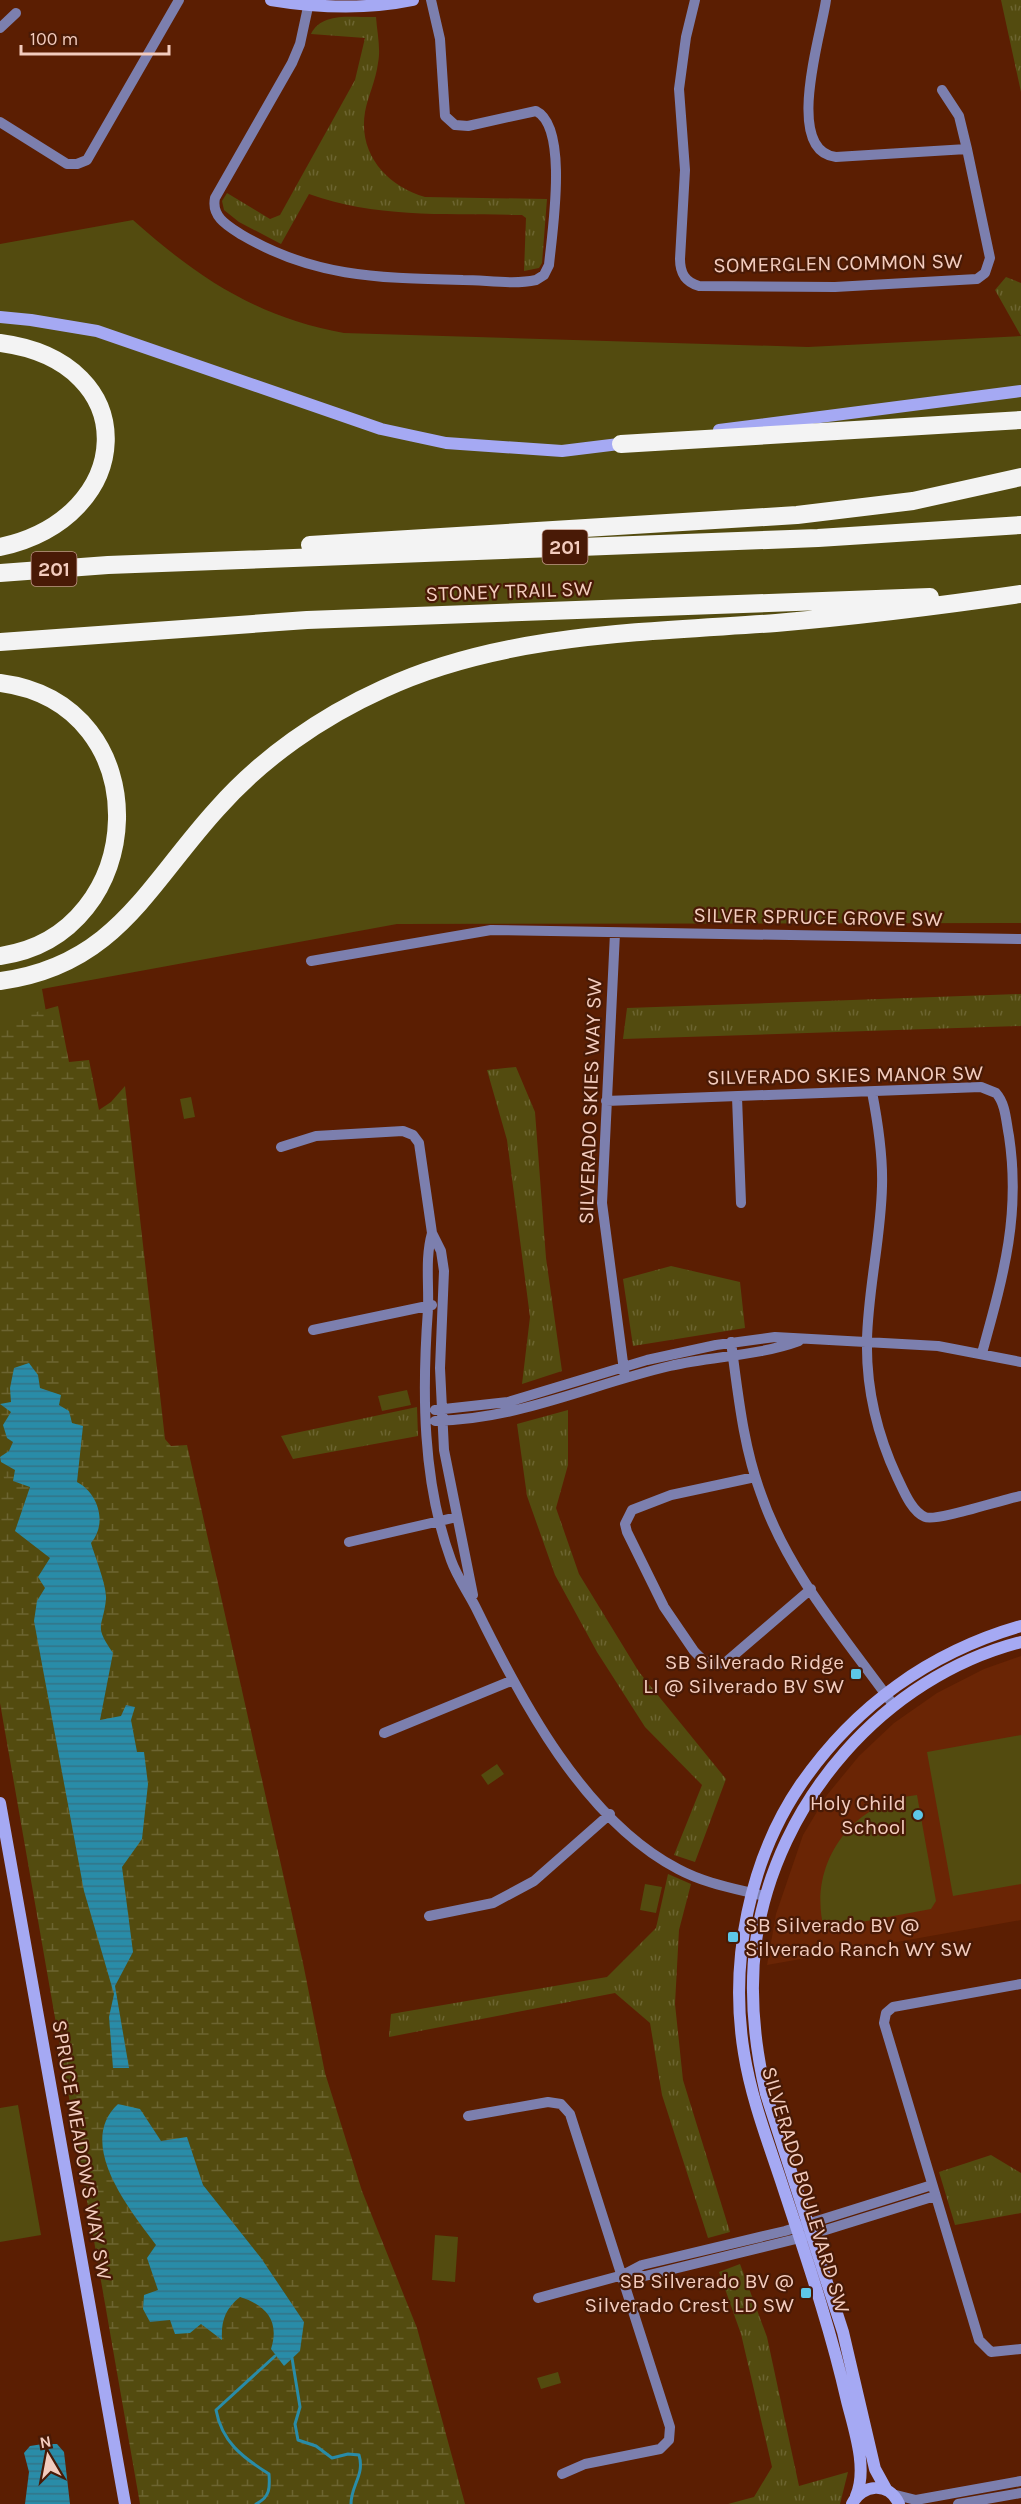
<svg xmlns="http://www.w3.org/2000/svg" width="1021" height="2504" font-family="Karla,sans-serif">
  <defs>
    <pattern id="wetland-marsh" width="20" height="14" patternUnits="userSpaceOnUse" patternTransform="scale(1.5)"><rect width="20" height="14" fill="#534b0f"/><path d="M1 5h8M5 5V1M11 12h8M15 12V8" fill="none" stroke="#6c6430"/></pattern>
    <pattern id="park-tufts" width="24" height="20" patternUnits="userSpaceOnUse" patternTransform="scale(1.5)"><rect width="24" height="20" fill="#534b0f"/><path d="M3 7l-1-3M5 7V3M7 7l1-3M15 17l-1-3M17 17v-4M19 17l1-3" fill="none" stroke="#6c6430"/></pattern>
    <pattern id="water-rules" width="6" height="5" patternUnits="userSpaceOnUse" patternTransform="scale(1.5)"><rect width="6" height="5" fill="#298ca8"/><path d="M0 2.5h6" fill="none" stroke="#337487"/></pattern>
  </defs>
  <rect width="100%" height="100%" fill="#5b1e02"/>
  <path fill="#6a2505" d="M1021,1656V1920L767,1965L776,1914L803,1835L827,1795L859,1756L894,1723L937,1693L984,1669Z"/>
  <path fill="#534b0f" d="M133,220C198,278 257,317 344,333L808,347L1021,336V923L397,924L42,989L127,1471L0,1494V244Z
    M191,1097L195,1117L184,1119L180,1099Z
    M407,1390L411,1405L382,1411L378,1396Z
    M1021,1735V1884L953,1896L927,1752Z
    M497,1764L504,1774L488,1785L481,1775Z
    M917,1795L936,1901L931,1909L824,1929C807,1864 852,1802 917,1795Z
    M645,1884L662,1887L656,1913L640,1910Z
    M18,2105L41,2235L0,2242V2108Z
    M435,2235L458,2237L455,2282L432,2280Z
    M558,2372L561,2383L541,2389L537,2378Z"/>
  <path fill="url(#wetland-marsh)" d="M58,1006L69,1062L89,1060L99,1110L111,1102L125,1086L165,1439L171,1446L187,1445L303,1963L325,2073L362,2191L417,2328L465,2504H140L0,1703V1489L5,1485L0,1453V1022Z"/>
  <path fill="url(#park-tufts)" d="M1001,0H1021V92Z
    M376,17C377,32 381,49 378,63C376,80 368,96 365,112C358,154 387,186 425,197L547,199L542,263L539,268L524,271L526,218L522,215C451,213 377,219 309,194L281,244L239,222L224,210L222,201L227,193L270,219L280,215L355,80L365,38L311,34C322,11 354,18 376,17Z
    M1006,277L1021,283V336L995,290Z
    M1021,994V1026L623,1039L627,1008Z
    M516,1067L535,1112L546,1258L562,1371L522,1384L530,1317L507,1140L487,1070Z
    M671,1266L740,1282L745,1328L633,1346L623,1279Z
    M417,1407L418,1436L293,1459L281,1436Z
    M568,1410V1465L556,1508L579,1574L639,1672L726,1779L695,1862L674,1855L702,1785L645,1727L597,1652L555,1575L527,1496L517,1424Z
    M668,1874L691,1884L679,1930L675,2004L683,2080L730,2232L708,2238L662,2095L650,2023L615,1993L389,2037L391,2014L607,1977L656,1928Z
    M991,2155L1021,2173V2213L955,2225L939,2172Z
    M740,2264L767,2337L799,2486L848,2472L840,2504H728L754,2497L772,2467L741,2334L719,2272Z"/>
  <path fill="url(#water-rules)" d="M29,1363L38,1375L40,1388L61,1395L59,1405L69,1411L72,1423L83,1426L77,1482C98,1493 108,1523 91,1543C95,1557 107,1586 106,1599C103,1629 93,1624 113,1653L100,1720L121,1716L126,1705L135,1707L131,1720L137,1752H144L148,1784L142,1839L122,1867L133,1952L115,1986L129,2068H113L109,2017L114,1994L84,1891L34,1621L37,1601L45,1588L38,1577L50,1558L15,1531L30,1487L13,1481L15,1470L1,1462L0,1457L9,1451L13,1442L7,1438L3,1425L11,1412L0,1404L11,1402L10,1388L14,1368Z
    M118,2104L140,2109L161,2141L187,2137L203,2185L261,2258L304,2322L300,2351L284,2366L271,2349C280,2321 266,2305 240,2297C225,2309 221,2321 222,2340L201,2324L190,2333L175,2334L170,2320L150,2322L143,2309L144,2295L158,2290L147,2258L156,2245C131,2211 75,2144 118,2104Z
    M43,2444H57L64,2452L70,2504H25L29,2472L24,2453L30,2446Z"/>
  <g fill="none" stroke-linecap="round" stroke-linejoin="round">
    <path stroke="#298ca8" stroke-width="3" d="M292,2358L300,2407L295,2424L298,2440L316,2446L332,2458L348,2454L359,2455C365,2475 351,2485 351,2504
      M256,2504C270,2497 270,2488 269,2474C242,2457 222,2442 216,2410L275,2356"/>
    <path stroke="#7c7fae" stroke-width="10" d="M695,0L686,37L679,89L685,170L680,259C680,273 685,282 699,286L835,287L977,279L985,273L990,258L967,149L836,157C783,151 822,32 826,0
      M308,7L300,44L292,63L215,198C211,217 228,226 242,235C315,278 381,278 463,280C486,280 513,285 536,280L544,275L549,265C552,233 569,127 536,111L468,126L455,125L445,116L440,39L431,0
      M0,28L16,13
      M942,90L959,116L967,149
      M0,122L67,164H77L87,160L179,0
      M615,933L602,1203L625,1378
      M311,961L491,930L1021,939
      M872,1092C878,1123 883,1154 882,1186C881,1238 868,1289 867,1340C866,1387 877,1434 897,1477C903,1489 911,1511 925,1517C936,1522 1003,1499 1021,1496
      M737,1097L741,1203
      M606,1101L981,1087L996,1093C1006,1104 1006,1122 1009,1136C1021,1216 1003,1277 982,1353
      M281,1147L316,1136L403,1131L413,1135L419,1143L432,1233L441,1251L444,1271L440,1368L444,1450L473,1595
      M432,1233C425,1258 429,1283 428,1309C422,1391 422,1481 451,1560C457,1577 468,1592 476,1608C521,1700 584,1820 678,1869C704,1883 732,1888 760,1895
      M313,1330L432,1305
      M731,1342C738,1393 743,1446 761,1494C788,1573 846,1639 894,1706
      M435,1410L508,1402L647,1360L716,1345L775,1337L938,1346L1021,1362
      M435,1421C520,1419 589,1385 670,1366C713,1356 758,1356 799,1341
      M755,1477L671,1495L632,1510L625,1524L627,1532L664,1607L694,1651C704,1662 711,1667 726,1662L811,1589
      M349,1542L457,1517
      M384,1733L511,1681
      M429,1916L493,1903L534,1881L610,1814
      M1021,1984L893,2007L886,2013L884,2023L979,2340L991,2352L1021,2349
      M468,2116L548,2102L561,2104L570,2114L670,2427L669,2440L660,2449L585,2464L562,2474
      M624,2275L645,2276L800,2238L935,2196
      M538,2298L623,2275L642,2265L785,2231L932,2185
      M892,2494L916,2500L1021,2481
      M958,2504L1021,2493"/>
    <path stroke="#a5a9f3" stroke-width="12" d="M271,0C319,8 365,10 413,0
      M0,317L31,320L97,331L381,429L446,443L562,451L627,443
      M719,430L1021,391
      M0,1803L125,2504
      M886,2489L875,2469L843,2332L766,2094C754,2043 749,1993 756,1941C776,1802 884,1677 1021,1642
      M856,2496C868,2469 854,2429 847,2401C830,2326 805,2254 781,2181C767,2139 751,2097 744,2053C729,1962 749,1860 801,1784C855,1706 930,1652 1021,1626
      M852,2504C862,2484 889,2481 899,2504"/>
    <path stroke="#f3f3f3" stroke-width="18" d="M0,343C146,362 136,518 0,547
      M621,444L1021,420
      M310,545L797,515L913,501L1021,477
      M0,573L108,565L818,538L1021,525
      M0,642L307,620L930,597
      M0,683C162,704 150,935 0,956
      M0,981C115,966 147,886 217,809C262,758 321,717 383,689C503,633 647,632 776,623C858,616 939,606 1021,594"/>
  </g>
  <g fill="#5dc7e8" stroke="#491a06" stroke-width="2">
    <rect x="850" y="1668" width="12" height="12" rx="3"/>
    <circle cx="918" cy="1815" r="6"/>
    <rect x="727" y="1931" width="12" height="12" rx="3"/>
    <rect x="800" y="2287" width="12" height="12" rx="3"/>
  </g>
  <g text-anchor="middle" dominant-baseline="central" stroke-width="4.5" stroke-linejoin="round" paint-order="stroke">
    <g fill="#491a06" stroke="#c09787" stroke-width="1.5">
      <rect x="542.5" y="530" width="45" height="34" rx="4.5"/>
      <rect x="31.5" y="552" width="45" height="34" rx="4.5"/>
    </g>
    <g font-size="20" font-weight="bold" fill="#f3ccbe">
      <text x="565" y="547">201</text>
      <text x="54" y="569">201</text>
    </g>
    <g font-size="21" fill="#f3ccbe" stroke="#491a06">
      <text transform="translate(838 263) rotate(-1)">SOMERGLEN COMMON SW</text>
      <text transform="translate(509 591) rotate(-2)">STONEY TRAIL SW</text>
      <text transform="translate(818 917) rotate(1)">SILVER SPRUCE GROVE SW</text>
      <text transform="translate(845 1075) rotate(-1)">SILVERADO SKIES MANOR SW</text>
      <text transform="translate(590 1101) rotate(-88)">SILVERADO SKIES WAY SW</text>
      <text transform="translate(82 2150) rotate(80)">SPRUCE MEADOWS WAY SW</text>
      <text transform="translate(806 2190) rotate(73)">SILVERADO BOULEVARD SW</text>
    </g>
    <g font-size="21" fill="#f3ccbe" stroke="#491a06" text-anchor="end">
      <text x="844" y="1662">SB Silverado Ridge<tspan x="844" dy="24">LI @ Silverado BV SW</tspan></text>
      <text x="906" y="1803">Holy Child<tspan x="906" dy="24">School</tspan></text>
      <text x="745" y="1925" text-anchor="start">SB Silverado BV @<tspan x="745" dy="24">Silverado Ranch WY SW</tspan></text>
      <text x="794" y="2281">SB Silverado BV @<tspan x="794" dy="24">Silverado Crest LD SW</tspan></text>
    </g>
  </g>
  <g transform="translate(48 2456) rotate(350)" stroke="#491a06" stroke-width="4.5" paint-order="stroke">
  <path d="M0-4.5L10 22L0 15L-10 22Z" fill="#f3ccbe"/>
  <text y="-9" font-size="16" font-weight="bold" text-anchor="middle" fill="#f3ccbe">N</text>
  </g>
  <path d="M21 45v9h148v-9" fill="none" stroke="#f3ccbe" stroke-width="3"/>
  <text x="30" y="45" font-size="18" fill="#f3ccbe" stroke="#491a06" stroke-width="4.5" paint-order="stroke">100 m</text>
</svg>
